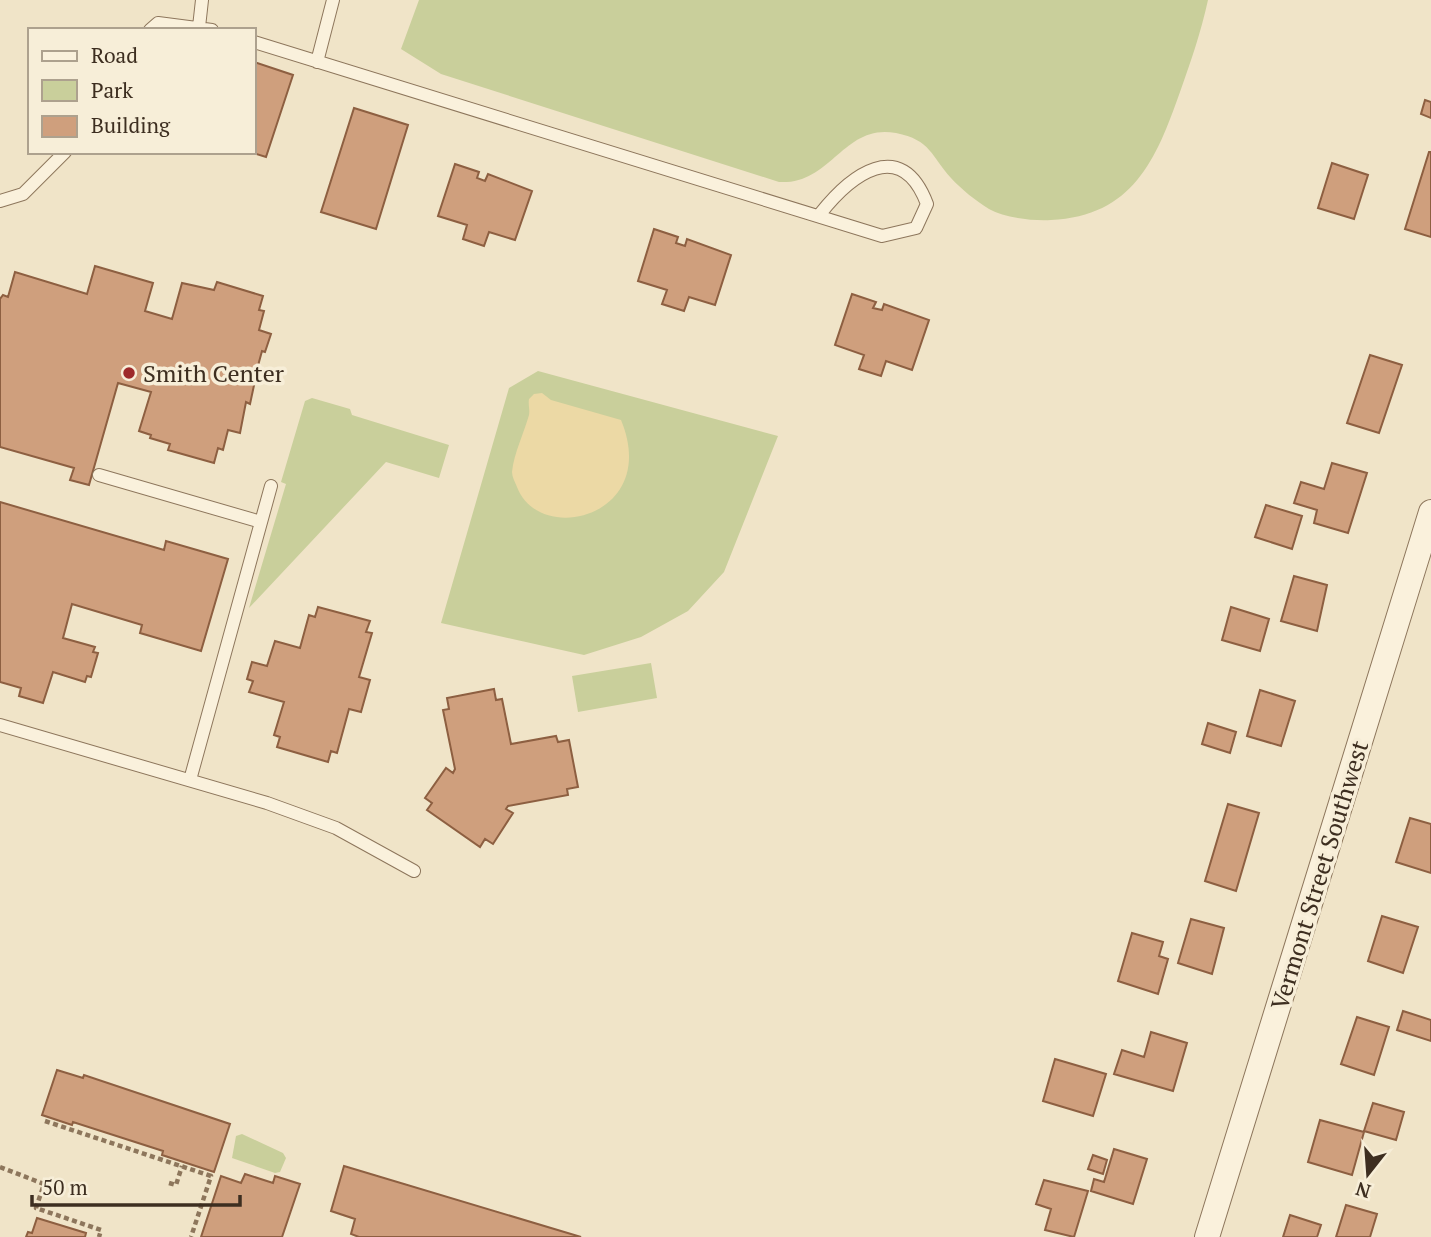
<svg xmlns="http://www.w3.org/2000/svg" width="1431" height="1237" font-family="'PT Serif',serif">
  <rect width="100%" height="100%" fill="#f0e4c8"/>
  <path fill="#c9cf9b" d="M419,0H1208C1201,32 1191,61 1180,92C1156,160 1133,216 1051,220C1033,221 1005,218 989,209C976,201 961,189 951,178C931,156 931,140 896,133C843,123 832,185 779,182L441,74L401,49Z
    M538,371L778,436L724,572L688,611L641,637L584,655L441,623L509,388Z
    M312,398L350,409L352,415L449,445L439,478L386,462L249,608L286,484L281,482L305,401Z
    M651,663L657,698L578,712L572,676Z
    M242,1134L283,1153L286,1158L280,1172L275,1173L232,1158L236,1136Z"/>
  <path fill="#ecd9a5" d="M542,393L551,400L621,420C661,516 540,547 517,487C515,482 512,477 512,472C514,453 524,433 529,415C530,409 528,405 529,399L534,394Z"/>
  <path fill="#cf9f7d" stroke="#8d5f41" stroke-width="2" d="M254,62L293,75L266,157L250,152H254Z
    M1425,100L1431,102V118L1421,114Z
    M354,108L408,125L376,229L321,212Z
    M1429,152H1431V237L1405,229Z
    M1332,163L1368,175L1354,219L1318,208Z
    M455,164L479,172L477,178L485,181L488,174L532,191L515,240L489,232L484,246L463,239L467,225L438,216Z
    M654,229L678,237L676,243L685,246L687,239L731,255L715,305L689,297L684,311L662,304L667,290L638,281Z
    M95,266L153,283L145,311L172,319L182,283L214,290L217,282L263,296L259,310L264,311L259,330L271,334L265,352L262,351L259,362L250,404L246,402L240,433L228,430L223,450L218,448L214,463L168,450L170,444L150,438L151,435L139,431L151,392L118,383L89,485L70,480L74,468L0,447V299L3,295L8,297L15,272L87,294Z
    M852,294L876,302L873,308L882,310L884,304L929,320L912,370L886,361L881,376L859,369L864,355L835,345Z
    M1370,355L1402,365L1379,433L1347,423Z
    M1332,463L1367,473L1348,533L1314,523L1317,510L1294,503L1301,482L1324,489Z
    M0,502L164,550L166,541L228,559L201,651L140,633L142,625L72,604L63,638L95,647L93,652L98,653L91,677L87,676L85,682L53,672L43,703L19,696L21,688L0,682Z
    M1266,505L1302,516L1292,549L1255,537Z
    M1294,576L1327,585L1317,631L1281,621Z
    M318,607L370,621L366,632L372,633L359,677L370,680L361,712L349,709L337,753L331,751L328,762L277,747L280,737L274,735L284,702L249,692L253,681L247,679L252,662L267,666L275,641L300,648L309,615L315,617Z
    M1231,607L1269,619L1260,651L1222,640Z
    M494,689L496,700L502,699L511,744L556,736L558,742L569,740L578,787L567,789L568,795L508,806L506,809L513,813L493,844L485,839L480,847L427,810L432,803L425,798L446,768L453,773L455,769L443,710L449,709L447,698Z
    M1260,690L1295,701L1281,746L1247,736Z
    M1208,723L1236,732L1230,753L1202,744Z
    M1228,804L1259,813L1236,891L1205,881Z
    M1410,818L1431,824V873L1396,862Z
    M1382,916L1418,927L1403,973L1368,961Z
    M1191,919L1224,928L1212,974L1178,963Z
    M1132,933L1163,942L1159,956L1168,959L1158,994L1118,981Z
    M1403,1011L1431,1020V1041L1397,1030Z
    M1357,1017L1389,1027L1374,1075L1341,1064Z
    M1151,1032L1187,1043L1173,1091L1114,1074L1122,1050L1144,1057Z
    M1055,1059L1106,1074L1093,1116L1043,1101Z
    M57,1070L83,1078L84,1075L230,1124L214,1172L162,1155L163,1151L73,1122L72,1125L42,1115Z
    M1373,1103L1404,1112L1396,1140L1364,1131Z
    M1320,1120L1364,1132L1352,1175L1308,1162Z
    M1114,1149L1147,1159L1133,1204L1091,1191L1094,1179L1104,1182Z
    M1093,1155L1107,1160L1103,1174L1088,1169Z
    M344,1166L581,1237H359L351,1234L355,1219L331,1211Z
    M245,1174L273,1183L275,1176L300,1184L282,1237H201L221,1176L241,1183Z
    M1044,1180L1088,1191L1074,1237L1045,1230L1051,1209L1036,1204Z
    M1346,1205L1377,1214L1370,1237H1336Z
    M1290,1215L1321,1225L1317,1237H1283Z
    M37,1218L86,1233L85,1237H26L28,1232L32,1233Z"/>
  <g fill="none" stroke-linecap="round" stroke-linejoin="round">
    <g stroke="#8d765c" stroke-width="14">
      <path id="lane" d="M199,27L202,0
        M150,30L158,23L212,30
        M254,42L882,236L916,228L927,204C901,135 850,176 820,214
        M317,62L333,0
        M0,201L23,194L65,152
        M99,475L261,522
        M0,725L267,803L336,828L414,871
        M190,780L271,486"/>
    </g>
    <g stroke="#8d765c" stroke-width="26">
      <path id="street" d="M1207,1237L1431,512"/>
    </g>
    <path stroke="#8d765c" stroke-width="4.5" stroke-dasharray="5 3.5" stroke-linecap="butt" d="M45,1121L211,1176L191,1237
      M0,1167L44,1184L36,1208L101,1230L99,1237
      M169,1183L176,1185L182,1166"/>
    <use href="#lane" stroke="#faf1dc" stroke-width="12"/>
    <use href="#street" stroke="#faf1dc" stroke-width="24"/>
  </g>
  <circle fill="#9e2a2b" stroke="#f7eed8" stroke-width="2.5" cx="129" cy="373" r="7"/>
  <g text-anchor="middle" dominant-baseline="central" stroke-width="7" stroke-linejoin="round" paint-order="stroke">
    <g font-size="24" fill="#3d2e20" stroke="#f7eed8" text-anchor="start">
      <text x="143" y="373">Smith Center</text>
    </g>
    <g font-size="24" fill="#3d2e20" stroke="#f7eed8">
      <text transform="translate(1319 875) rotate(-73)">Vermont Street Southwest</text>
    </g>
  </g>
  <rect x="28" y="28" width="228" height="126" fill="#f7eed8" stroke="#ada18e" stroke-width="2"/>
  <rect x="42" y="51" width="35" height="10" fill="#faf1dc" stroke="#ada18e" stroke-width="2"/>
  <text x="91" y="63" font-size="21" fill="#3d2e20">Road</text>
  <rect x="42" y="80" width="35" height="21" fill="#c9cf9b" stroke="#ada18e" stroke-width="2"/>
  <text x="91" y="98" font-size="21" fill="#3d2e20">Park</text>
  <rect x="42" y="116" width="35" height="21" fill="#cf9f7d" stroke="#ada18e" stroke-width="2"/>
  <text x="91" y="133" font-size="21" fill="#3d2e20">Building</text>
  <g transform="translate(1368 1174) rotate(197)" stroke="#f7eed8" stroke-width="5" paint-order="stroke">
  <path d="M0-5L12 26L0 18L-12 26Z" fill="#3d2e20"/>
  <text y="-10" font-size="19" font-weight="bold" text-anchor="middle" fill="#3d2e20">N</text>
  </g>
  <path d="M32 1195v10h208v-10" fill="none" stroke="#3d2e20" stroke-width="3.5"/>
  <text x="42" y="1195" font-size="21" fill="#3d2e20" stroke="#f7eed8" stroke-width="5" paint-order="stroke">50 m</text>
</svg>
